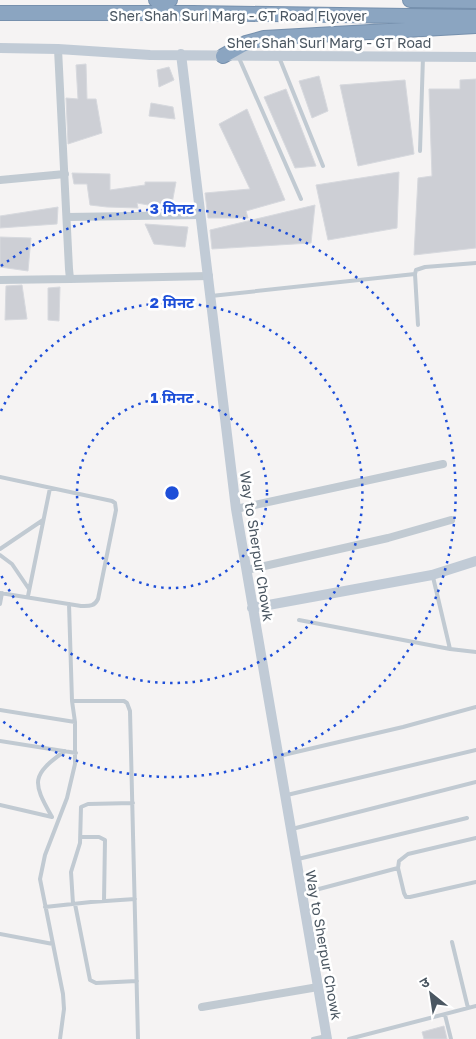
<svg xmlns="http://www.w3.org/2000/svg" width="476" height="1039" font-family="'Golos Text','Noto Sans Devanagari',sans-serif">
  <rect width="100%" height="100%" fill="#f5f3f3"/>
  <path fill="#cdcfd5" stroke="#d7d9de" d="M86,64L87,99H96L102,133L68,144L66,98L78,99L76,65Z
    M169,67L174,80L159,87L157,70Z
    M319,76L328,111L312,118L299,81Z
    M476,79V248L414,255L418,178L432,176L429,89H460V80Z
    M405,80L414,154L358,166L340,85Z
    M286,89L316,166L295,168L264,97Z
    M151,103L173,107L175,119L149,116Z
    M247,109L285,200L246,211L248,218H208L205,193L250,189L219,124Z
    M399,172L397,228L328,240L316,185Z
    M72,173L110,174V190L145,185V182H176L171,209L137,203L138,208L107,207L90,205L87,184H74Z
    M315,205L311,243L212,249L210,230Z
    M58,207L57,224L0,228V216Z
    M145,224L188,227L185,247L154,244Z
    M0,237L31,238L28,271L0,267Z
    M22,285L27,319L5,320L6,286Z
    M60,287L59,321L48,320V288Z
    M444,1026L447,1039H424L422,1032Z"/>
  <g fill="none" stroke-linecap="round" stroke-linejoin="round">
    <g stroke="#7690ad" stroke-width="16">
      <path id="highway" d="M156,0H170
        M410,0L476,1
        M0,13H193L476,17
        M223,56L246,43L264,38L476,26"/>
    </g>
    <path stroke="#c1cad2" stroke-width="4" d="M279,57L323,166
      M239,58L301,199
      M420,151L423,57
      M211,296L415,274
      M418,325L415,274L416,270L425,267L476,263
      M0,477L112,501L115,503L116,510L98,599C94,607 89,606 81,606L0,593
      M0,549L43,520
      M0,555L12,564L29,589
      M433,577L450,649
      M28,596L50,488
      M0,604L2,593
      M299,620L450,649L476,652
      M72,701H124L127,703L130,711L138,1039
      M0,710L75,722
      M0,741L76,753
      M279,756L403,727L476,707
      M287,795L476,750
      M0,805L52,817
      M52,817C32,782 31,775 65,751
      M292,829L476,782
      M81,837H99L105,840L104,901
      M298,859L467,818
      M398,868L404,893L406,897H410L476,882
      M304,893L398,868L399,861L408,854L476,838
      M73,904L71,872L80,843L81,807L88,804L133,803
      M75,904L90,980L96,983L137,981
      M45,907L91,902L135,899
      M0,934L53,944
      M452,942L468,1008
      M445,1015L451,1039
      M60,1039L64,1009L63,994L40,879L45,855L67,798L75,764V722L72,701L69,604
      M313,1039L326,1036
      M349,1039L476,1006"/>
    <path stroke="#c1cad2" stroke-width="8" d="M58,49L69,269L70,279L209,276
      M0,180L65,174
      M67,217L201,215
      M0,280L70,279
      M236,509L443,464
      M247,570L388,538L451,520
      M202,1007L318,987"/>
    <path stroke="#c1cbd6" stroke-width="10" d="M0,48L58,49L150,55L476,57
      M181,54L236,509L327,1039
      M252,608L432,575L476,561"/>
    <use href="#highway" stroke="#8ba5c1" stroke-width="14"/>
  </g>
  <g fill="none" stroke="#1d4ed8" stroke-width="2.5" stroke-dasharray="2.5 5">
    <circle cx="172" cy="493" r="95"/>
    <path d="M1 411A190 190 0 1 1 1 575"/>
    <path d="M1 266A284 284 0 1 1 1 720"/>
  </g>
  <g text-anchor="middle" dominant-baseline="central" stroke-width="5" stroke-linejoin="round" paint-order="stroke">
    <g font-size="14" fill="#4a5661" stroke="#fff">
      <text x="238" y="15">Sher Shah Suri Marg - GT Road Flyover</text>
      <text x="329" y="42">Sher Shah Suri Marg - GT Road</text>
      <text transform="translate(257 546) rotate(81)">Way to Sherpur Chowk</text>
      <text transform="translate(324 945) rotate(80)">Way to Sherpur Chowk</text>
    </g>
  </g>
  <circle cx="172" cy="493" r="8" fill="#1d4ed8" stroke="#fff" stroke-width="2.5"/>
  <g font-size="15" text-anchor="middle" font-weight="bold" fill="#1d4ed8" stroke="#fff" stroke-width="5" stroke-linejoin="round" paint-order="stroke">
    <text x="172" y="214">3 मिनट</text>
    <text x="172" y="308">2 मिनट</text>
    <text x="172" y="403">1 मिनट</text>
  </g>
  <g transform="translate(431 994) rotate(330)" stroke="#ffffff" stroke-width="4" paint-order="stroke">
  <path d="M0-4L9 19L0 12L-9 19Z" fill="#4a5661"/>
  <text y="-8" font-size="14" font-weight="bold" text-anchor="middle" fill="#4a5661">उ</text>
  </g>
</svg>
